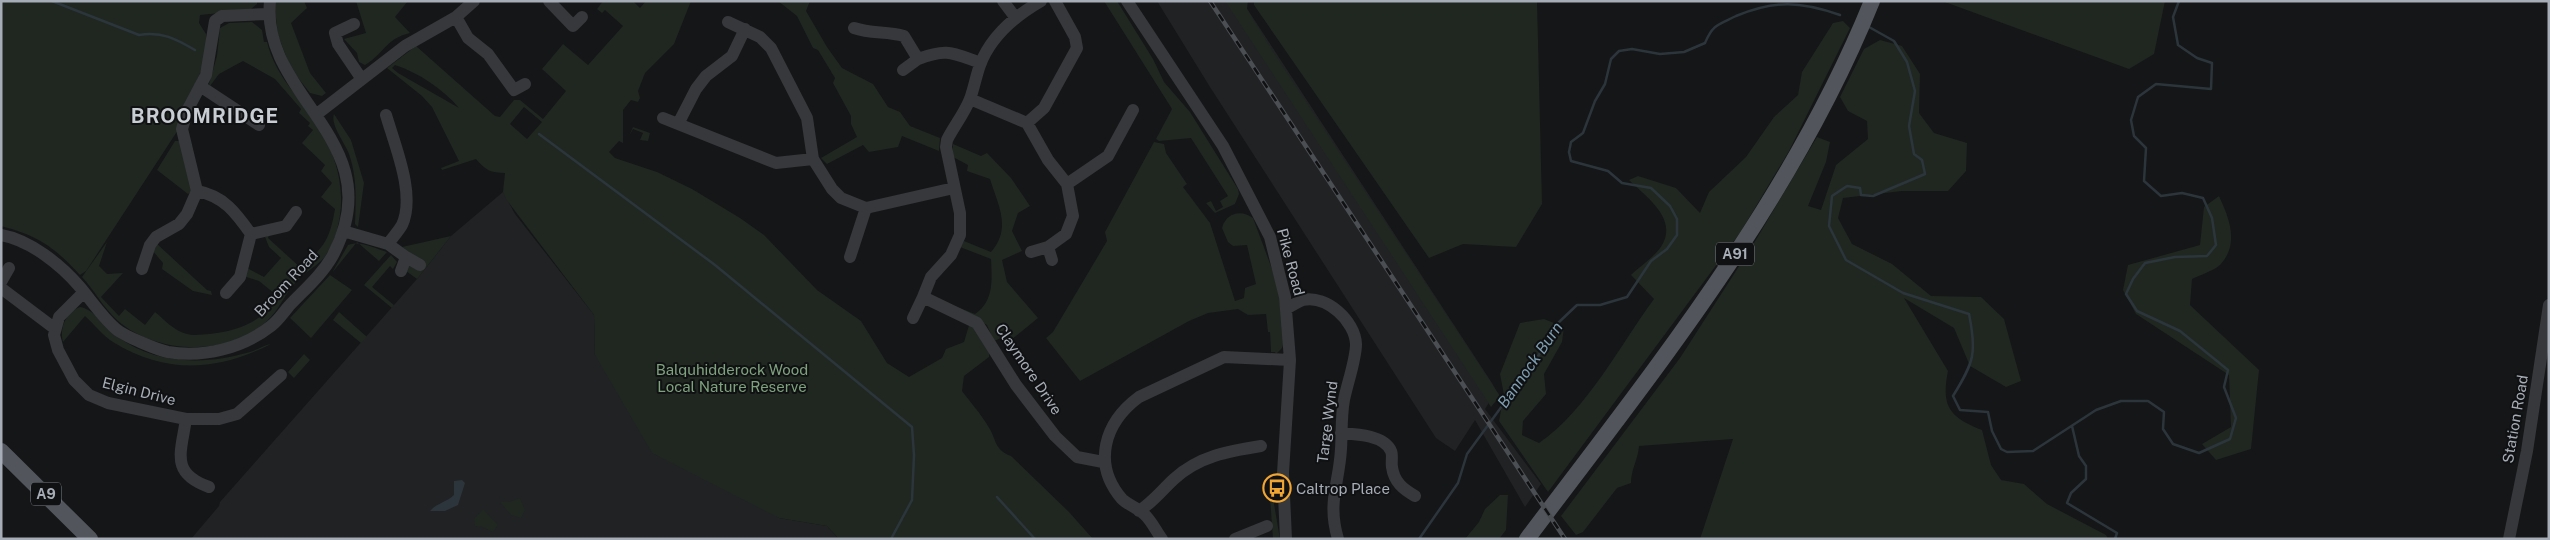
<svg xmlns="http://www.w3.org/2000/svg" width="2550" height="540" font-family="'Public Sans',sans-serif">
  <rect width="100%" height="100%" fill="#151617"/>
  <path fill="#212224" d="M1157,1H1242L1492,383L1496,391L1485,409L1541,484L1525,507L1475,420L1455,451L1436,438L1210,87Z
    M503,192L515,214L594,315L595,355L779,518L827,526L839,539H191L219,506L220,502L417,279L451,236Z"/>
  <path fill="#1f2720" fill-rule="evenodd" d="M1,1H257V4L250,10L200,15L199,23L206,34L207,55L178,130L86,271L80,275C54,247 39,236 1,226Z
    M274,1H304L307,8L291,23L310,73L326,93L322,96L310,93L291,69L278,35Z
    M356,1H408L395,17L410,33C385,39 385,53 365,65L359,62L357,53L344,39L366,33Z
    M603,1H633L640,8L646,1H691L674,44L645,73L638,91L640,98L638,102L631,100L623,110V143L619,141L609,152L615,158L657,172L692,189L740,218L764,235L817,290L861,321L887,363L909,377L942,358L946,349L964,342L970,322L989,348V357L964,376L962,391C971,403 981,414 988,426C997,439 993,449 1011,456L1069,512L1093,539H839L827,526L779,518L652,453L595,355L594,315L506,199L503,192L505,173C491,173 485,170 476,159L442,170L441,168L459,161L432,107L422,96L387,68L416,46L495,116L500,117L514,100H520L543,119L566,91L542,69L563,44L588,65L623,26L605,10L602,13L597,9ZM395,65C419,73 443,89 459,108L398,73L392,68ZM524,107L542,122L527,139L510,124Z
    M778,1H810L806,11L827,47L842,68L873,84L888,107L900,112L910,126L940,138L939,151L902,136L898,147L869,152L863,145L827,164L821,158L857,137L851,124V116L833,83L835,78L818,50L813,48L797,16Z
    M1104,1H1117L1153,59L1164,82L1190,112L1238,189L1239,194L1235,204L1215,213L1206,203L1211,201L1216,211L1223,207L1220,201L1228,196L1191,138L1159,141L1156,139L1172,109Z
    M1225,1H1248L1247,9L1270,47L1500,396L1491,407Z
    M1254,1H1537L1542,204L1516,247L1463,244L1429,258L1254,5Z
    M1942,1H2165L2154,54L2129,69Z
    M1843,21L1850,28L1789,151L1740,233L1548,492L1499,421L1504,395L1500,374L1520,323L1544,319L1564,327L1562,342L1544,374L1546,394L1523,421L1522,435L1539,443C1587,410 1620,345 1654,299L1631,275C1640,266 1656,256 1662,245C1678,218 1645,196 1629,180L1638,176L1676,188L1700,213L1709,192L1746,157L1774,117L1798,95L1802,72L1833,23Z
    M252,22L262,30L264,42H267C274,71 293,91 311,115C328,138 340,167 341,196C342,215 336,245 322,260C314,268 304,273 297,281C285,293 280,309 267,321C229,357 156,355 117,320C102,306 95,291 82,277L107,242L99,266L107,274L123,273L101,297L119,316L125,309L145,325L155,312C165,320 174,331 187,334C194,336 203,334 210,334C240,331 261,321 280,298L259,281L243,276L247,268L264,277L281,258L269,247L265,237L269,235L268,238L302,269C324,244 329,243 335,209L321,197L332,183L321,171L325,165L302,143L313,130L308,126L310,123L299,113L301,109L275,79L243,61L219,74L210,86L209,84L217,56L220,28L229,23Z
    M1880,40L1902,46L1920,74L1919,113L1934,133L1967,143L1966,171L1948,191H1902L1843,198L1838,218L1852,244L1892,264L1931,296L1981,297L2004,319L2021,381L2006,387L1970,366L1954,328L1904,298L1948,371C1941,406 1949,417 1982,430L1991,465L2001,480L2024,484L2047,504L2106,535L2108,539H1700L1733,439L1639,446C1638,460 1631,469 1631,483L1617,488L1583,532L1576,535L1561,516L1680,358L1754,243L1817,137L1830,142L1826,162L1808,206L1821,210L1836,165L1868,139L1867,121L1848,111L1840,97L1864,49Z
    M334,114L351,140L364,183L358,227L355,224C356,200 357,177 349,154C345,143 330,125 334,114Z
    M633,127L650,133L648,141L640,140L643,133L633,129L629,136Z
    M175,141H180L191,175V192L188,194L157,170Z
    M1154,142L1164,144L1166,153L1187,184L1183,187L1210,223L1235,301L1244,298L1245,288L1256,284L1247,245L1233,246L1228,242L1222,228C1226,213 1241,209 1253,218L1278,285L1284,341L1282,348L1276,354L1275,352H1271L1270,332H1268L1266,314L1248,315L1238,309L1208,313L1189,321L1080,381L1046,338L1053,332L1107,241L1105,232Z
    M953,144L981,156L987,153L1011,178L1030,206L1018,213L1012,231L1022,251L1002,260L1007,282L1038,318L1005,345L1001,338L994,341L987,325L952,305L975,314C994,301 992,280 991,259L960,247L964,241L991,252C1012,228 998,205 990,179L967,171L968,165L953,157Z
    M2219,196C2229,218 2240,244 2220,265C2213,271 2200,275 2192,279L2190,305L2259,370L2251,449L2216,460L2202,444L2231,427L2229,375L2136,314L2123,290L2128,265L2200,245L2204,207Z
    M451,236L417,279L406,271L405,249L402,247Z
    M357,242L332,273L348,245C361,240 374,248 387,252L379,261Z
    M156,243L207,290L211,291L212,295L193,291L162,269L163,263L152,250Z
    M391,255L397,262L393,269L390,266L372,287L394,305L392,308L364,285Z
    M330,275L352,290L311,338L290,318Z
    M80,307C94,309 106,328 118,337C156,365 206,365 250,352C257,350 264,345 271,344C218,371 166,375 113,342C103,336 94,324 85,316L63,342C59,328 66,312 80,307Z
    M339,312L367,337L361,343L333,320Z
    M304,354L310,360L294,378L288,372Z
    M1500,495H1508L1506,530L1499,539H1465L1479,522L1485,509Z
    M1270,497L1273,498L1280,539H1273Z
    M520,498L525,510L521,518L511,515L500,502H509Z
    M483,509L498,525L493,532L483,527L475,526L474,519Z"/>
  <path fill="#2c353b" d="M462,480L465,483L458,505L445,511H430C437,503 447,502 454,495V481Z"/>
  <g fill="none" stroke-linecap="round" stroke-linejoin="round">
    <path stroke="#2c353b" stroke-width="2.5" d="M52,1L139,35C162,31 176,39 195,50
      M1869,27L1894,41L1907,62L1915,91L1909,126L1914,154L1922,160L1925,174L1873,196L1861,195L1860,188L1847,186L1832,196L1829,226L1846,260L1903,293L1969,314C1977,353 1974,362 1953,396L1960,410L1988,412L1992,431L2001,449L2007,452L2033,451L2096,410L2121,401H2148L2164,412L2163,429L2173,444L2199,453L2230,439L2236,418L2224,387L2228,370L2180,331L2137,311L2126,294L2133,279L2145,263L2175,257L2207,256L2216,245L2212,218L2203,198L2182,193L2161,196L2144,181L2146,148L2134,136L2131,120L2138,97L2156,84L2211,89L2212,63L2197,58L2178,45L2173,17L2179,1
      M539,134L715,265L912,427L914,455L912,500L891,539
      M2072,426L2079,456L2086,466V479L2071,493L2067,503L2117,533L2115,539
      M997,497L1035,539
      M1419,539L1458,483L1467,454L1537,358L1558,323L1577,305H1600L1627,297L1651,261L1667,249L1677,235V219L1670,206L1651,188L1622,183L1608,171L1571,161L1569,152L1571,142L1583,133L1595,101L1605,84L1611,59L1619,51L1632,49L1660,54L1684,52L1705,43C1713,24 1718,25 1736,16C1775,0 1800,1 1840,15"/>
    <path stroke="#36383c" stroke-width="12" d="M549,1L573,26L582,17
      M1003,1L1015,17
      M1041,1C1015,16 991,36 980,65C976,76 974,88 970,99C964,114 954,126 947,140L946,147L960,213V235L951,255L931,277L923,297L977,323L1016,385L1055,436L1077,457L1103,462
      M1127,1L1223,146L1270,237L1285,297L1290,360L1283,473L1286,539
      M456,17L468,38L488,54L514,90L525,84
      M728,22L760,37L771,48L807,118L813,159L832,189L841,198L866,208L954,188
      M354,24L335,33L338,44L361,78
      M854,28C871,34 887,31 904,36L918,59C948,48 952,53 981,63
      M903,70L918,59
      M200,86L259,125
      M970,99L1027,123L1048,160L1067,184L1073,216L1066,234L1048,247L1031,252
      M317,114L405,46L456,17L474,1
      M663,118L776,163L813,159
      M1027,123L1044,108L1077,48L1075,37L1055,1
      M678,124L696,89L706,76L732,56L745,29
      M1067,184L1108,156L1133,110
      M197,191C224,196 236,213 251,234
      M343,231L388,244C392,238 398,232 402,225C416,195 395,146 386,115
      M1,235C30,240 61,265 79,286C91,300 102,317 116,329C124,336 158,350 168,352C204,358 243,348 271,326C278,321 283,313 289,306C304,290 322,275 333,255C393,141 260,98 270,1
      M388,244L406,257L401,271
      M1048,247L1052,260
      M406,257L420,265
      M850,257L866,208
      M142,269L150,245L156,237L179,224L187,214L197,191L182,129L188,109L206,75L215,21L222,16L268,14
      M1,282L9,268
      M1,288L54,328
      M84,292L59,317L54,335L58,350L74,380L89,395L108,403L186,419H219L237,414L281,375
      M226,293L240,277L251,234L286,226L296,212
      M1286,309C1291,306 1298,302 1303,300C1327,295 1355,321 1356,344C1356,360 1347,384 1344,400C1341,416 1342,433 1341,449C1339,485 1327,501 1338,539
      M913,318L923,297
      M186,419C181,453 170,473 209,487
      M1341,433C1355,434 1384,435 1391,451C1393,455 1391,462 1392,467C1394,482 1403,489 1415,496
      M1139,511C1153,502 1162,490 1174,479C1199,456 1229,451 1261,446
      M1162,539C1156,531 1151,520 1144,514C1138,508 1128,505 1122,499C1092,464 1104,423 1139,397L1224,357L1290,360
      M1235,539L1267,526
      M2509,539L2527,451L2549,305"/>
    <path stroke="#52555b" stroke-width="16" d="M1,451L90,539
      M1527,539C1655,369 1792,200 1872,1"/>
    <g stroke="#4b4e53" stroke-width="4.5">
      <path id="rail" d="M1210,1L1565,539"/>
    </g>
    <use href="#rail" stroke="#101112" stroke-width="2.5" stroke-dasharray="8" stroke-linecap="butt"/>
  </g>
  <defs>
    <g id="bus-ring" transform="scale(1.4375)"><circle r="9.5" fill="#101112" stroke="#f1a533" stroke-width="1.5"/><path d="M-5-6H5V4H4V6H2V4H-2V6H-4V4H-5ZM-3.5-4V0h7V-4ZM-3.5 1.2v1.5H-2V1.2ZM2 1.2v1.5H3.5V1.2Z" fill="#f1a533"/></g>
  </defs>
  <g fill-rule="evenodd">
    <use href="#bus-ring" x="1277" y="488"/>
  </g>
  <g text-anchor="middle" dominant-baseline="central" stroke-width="4" stroke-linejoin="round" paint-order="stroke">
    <g fill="#101112" stroke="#7a7e86" stroke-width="1">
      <rect x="1716" y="242.5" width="38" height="23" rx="4"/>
      <rect x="31" y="482.5" width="30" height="23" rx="4"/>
    </g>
    <g font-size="14" font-weight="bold" fill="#a7adb7">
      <text x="1735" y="254">A91</text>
      <text x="46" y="494">A9</text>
    </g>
    <g font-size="15" fill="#a7adb7" stroke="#101112">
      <text transform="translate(1291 262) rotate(75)">Pike Road</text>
      <text transform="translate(286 283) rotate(-47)">Broom Road</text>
      <text transform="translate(1029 369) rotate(56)">Claymore Drive</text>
      <text transform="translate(139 391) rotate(14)">Elgin Drive</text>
      <text transform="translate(2515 419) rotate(-80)">Station Road</text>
      <text transform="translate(1327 422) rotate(-83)">Targe Wynd</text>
    </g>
    <g font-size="15" fill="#7fa27e" stroke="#101112">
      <text x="732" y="369">Balquhidderock Wood<tspan x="732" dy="17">Local Nature Reserve</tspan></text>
    </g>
    <g font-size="15" fill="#a7adb7" stroke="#101112" text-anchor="start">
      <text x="1296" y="488">Caltrop Place</text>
    </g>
    <g font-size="16" font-style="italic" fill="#7e9eb2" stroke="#101112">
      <text transform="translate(1530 365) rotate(-55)">Bannock Burn</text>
    </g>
    <g font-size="20" font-weight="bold" letter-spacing="1" fill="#c8ccd3" stroke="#101112">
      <text x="205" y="116">BROOMRIDGE</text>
    </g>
  </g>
  <rect width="2550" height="540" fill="none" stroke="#a7adb7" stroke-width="5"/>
</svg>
